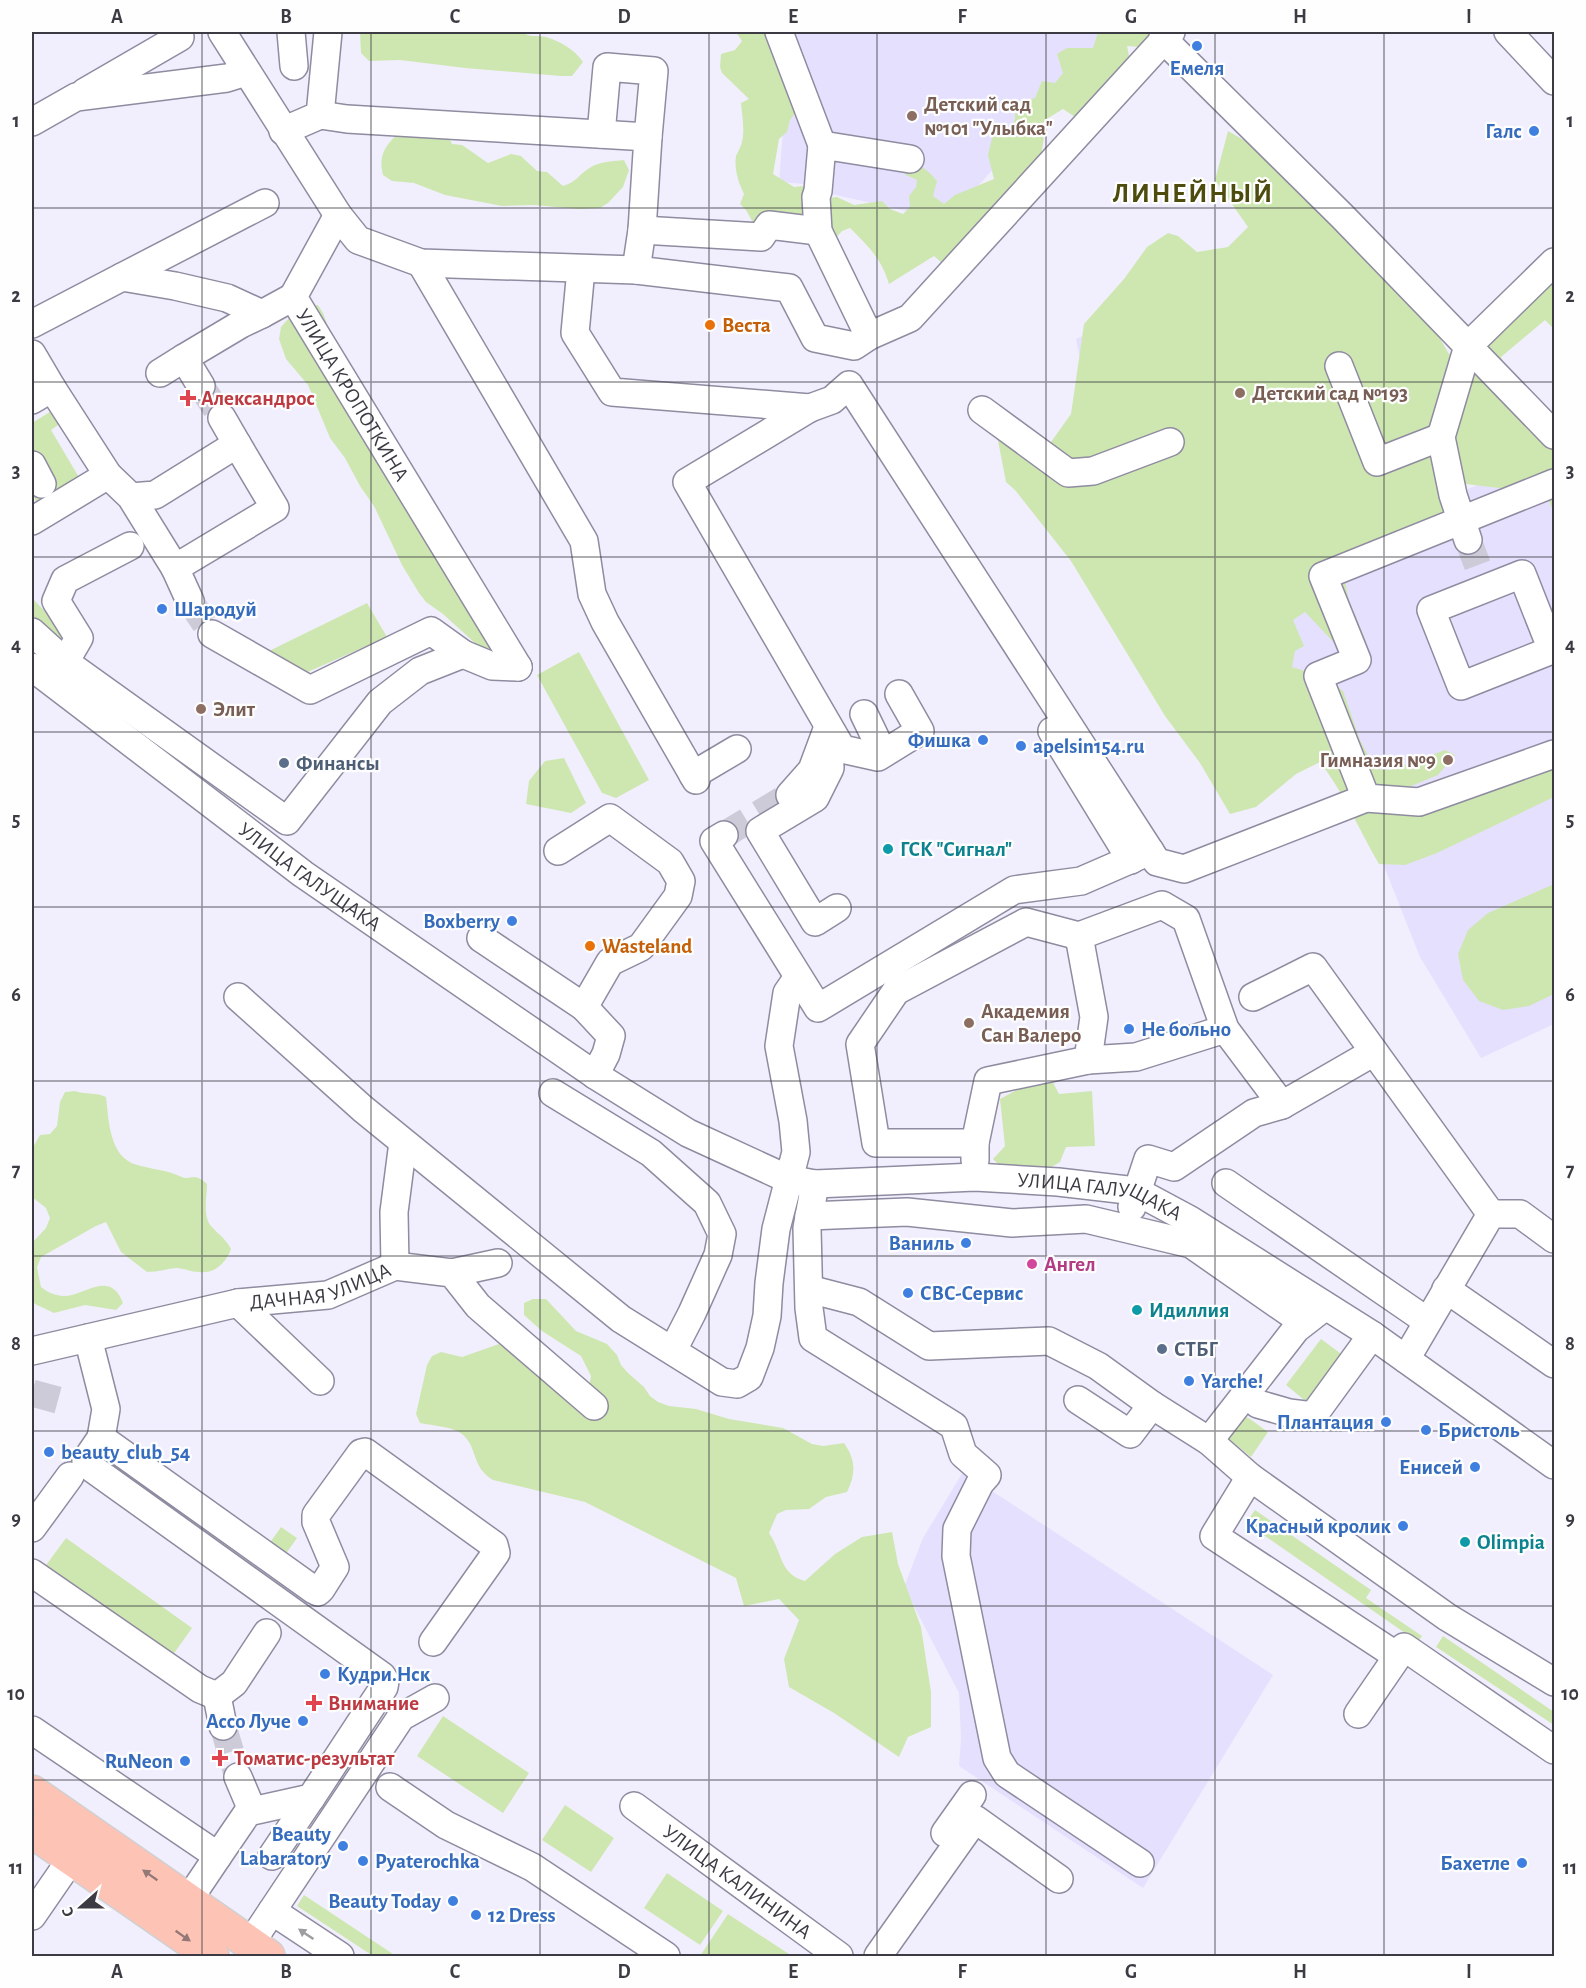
<svg xmlns="http://www.w3.org/2000/svg" width="1586" height="1988" font-family="'Alegreya Sans',sans-serif">
  <rect width="100%" height="100%" fill="#f1effd"/>
  <path fill="#e5e0fe" d="M761,32H1114L1113,37L947,220L818,191L805,184L779,182L783,130Z
    M1325,227L1453,495L1546,457L1554,466V1024L1481,1058L1420,957L1317,697L1101,468L1076,339Z
    M963,1472L1273,1675L1143,1888L959,1766L961,1738L959,1693L904,1587L923,1538Z"/>
  <path fill="#cee7b1" d="M360,32H522C529,38 537,35 546,37C560,41 575,50 583,62L572,76H561L465,68L400,60L369,61L361,53Z
    M736,32H771L798,109L790,120L787,132L779,139L773,174L794,187L803,186L812,192L814,219L756,228L746,210L740,204L744,194C738,182 734,168 736,156C738,151 741,147 742,142C745,130 742,116 741,103L749,99L722,73L720,67L721,54L735,50L742,41Z
    M1098,32H1156L1139,47L1127,46L1129,56L1115,74L1131,90L1130,98L1101,127L1075,117L1063,109L1045,120L1041,127L1044,137L1041,157L1009,226C1000,241 986,253 975,267L957,257L942,263L934,256L889,284C881,258 869,247 850,228L842,231L834,240L828,229L827,198L837,197L854,205L882,201L890,209L903,214L910,207L909,196L916,187L917,180L906,175L898,168C919,163 923,165 937,181L933,196L944,204L955,195L994,179L988,155L992,138C1009,129 1019,126 1014,105L1035,98L1042,81L1055,83L1063,73L1057,54L1067,48H1093Z
    M406,127L448,135L452,144L462,145L488,163L511,154L521,156L537,171L547,172L563,186C577,182 579,174 591,167C599,162 614,161 624,160L629,170L623,187L608,203L600,208L579,209L534,205L502,206L445,195L414,183L392,181L383,175C377,152 389,141 406,127Z
    M1228,131L1265,152L1428,318L1449,354L1502,323L1554,270V329L1545,320L1501,357L1516,387L1554,426V514L1548,498L1507,489L1466,484L1443,519L1345,581L1349,601L1366,641L1339,648L1305,612L1293,620L1304,646L1295,651L1292,667L1327,678L1343,691L1360,740L1375,769L1392,770L1445,750L1455,755L1438,775L1409,787L1398,806L1407,815L1425,812L1554,761V797L1437,853L1405,865L1379,864C1359,830 1344,793 1320,762L1296,774L1256,807L1230,814L1200,763L1165,716L1071,561L1015,490L1006,482L995,425L1041,456L1071,414L1084,324L1124,279L1147,247L1168,233L1178,236L1197,252L1228,247L1248,227L1215,180Z
    M318,305L323,313L334,342L453,532L488,596L496,646L486,649L476,644L443,614L426,602L419,593L402,565L374,506L360,486L345,458L330,438L308,385L286,359L279,339L281,327L289,318L307,306Z
    M53,410L61,423L51,430L80,479L38,504L34,498L54,486L32,448V423Z
    M32,598L66,633L62,641L32,615Z
    M367,603L387,637L303,674L269,651Z
    M579,652L649,780L616,798L602,793L537,675Z
    M564,758L586,803L571,813L526,804L529,781L545,761Z
    M1554,884V994L1529,1006L1503,1010L1479,1001L1463,980L1458,954L1468,930L1488,913Z
    M1048,1073L1059,1094L1092,1091L1095,1146L1066,1147L1060,1162L1046,1170L1000,1166L993,1159L1005,1146L1000,1099Z
    M75,1091C87,1095 96,1092 106,1097C109,1121 109,1157 137,1165C154,1170 165,1169 182,1177C186,1179 190,1177 195,1177C200,1178 204,1181 207,1184C207,1197 202,1217 212,1227C219,1235 226,1239 231,1249C226,1263 215,1274 199,1272C191,1272 184,1268 176,1268C166,1269 157,1272 147,1272L121,1252L106,1222L96,1226L41,1257L37,1267L41,1287C50,1294 60,1298 72,1295C92,1289 112,1274 123,1303L116,1310L85,1305L54,1313L35,1304L32,1299V1243L46,1228L50,1218L46,1208L32,1197V1149L40,1135L50,1134L57,1126L60,1102L65,1092Z
    M533,1299H546L576,1331L607,1344L617,1355L621,1365L628,1373L644,1387L650,1396L658,1402L669,1406L696,1409L729,1419L783,1428L812,1444L823,1446L844,1443C856,1460 856,1474 847,1492L826,1497L809,1509L786,1510L777,1514L769,1533C783,1553 779,1574 805,1581L835,1554L862,1537L892,1532L898,1564L921,1627L931,1692V1727L908,1737L899,1757L834,1713L789,1687L784,1659L799,1620L779,1599L744,1606L736,1578L585,1502L493,1480C471,1467 478,1447 462,1434C451,1426 433,1426 420,1423L416,1414L427,1365L432,1356L441,1352L462,1357L499,1344L590,1397L589,1387L591,1376L581,1356L542,1331L524,1315V1303Z
    M1321,1339L1344,1356L1308,1403L1286,1385Z
    M1238,1413L1250,1419L1268,1432L1251,1457L1230,1440L1226,1428Z
    M1255,1510L1371,1590L1366,1598L1422,1636L1418,1642L1246,1523Z
    M281,1527L297,1538L285,1555L269,1544Z
    M66,1538L192,1628L170,1659L44,1568Z
    M1443,1636L1554,1712V1725L1436,1647Z
    M443,1716L529,1773L503,1813L417,1756Z
    M565,1805L614,1838L591,1872L542,1840Z
    M667,1873L723,1911L700,1945L644,1908Z
    M304,1895L396,1956H373L297,1906Z
    M728,1914L792,1956H700Z"/>
  <g fill="none" stroke-linecap="round" stroke-linejoin="round">
    <path stroke="#cdcbd8" stroke-width="27" stroke-dasharray="27 14" stroke-linecap="butt" d="M201,386L222,418
      M1468,540L1486,588
      M190,601L212,634
      M724,835L790,795
      M32,1393L65,1402
      M223,1726L238,1777"/>
    <g stroke="#8f8ba0" stroke-width="30">
      <g id="minor">
        <path d="M222,32L338,215L358,240L421,263L636,270L789,288L815,338L854,346L869,336L910,318L1171,32"/>
        <path d="M291,32L294,66"/>
        <path d="M779,32L822,145"/>
        <path d="M1163,32L1164,40L1342,216L1554,435"/>
        <path d="M1508,32L1554,81"/>
        <path d="M85,92L180,37"/>
        <path d="M320,115L347,119L648,137L642,230L636,270"/>
        <path d="M32,122L76,97L227,78L246,72"/>
        <path d="M283,131L320,115L328,32"/>
        <path d="M601,134L607,67L654,71L648,137"/>
        <path id="s1" d="M338,215L293,297L518,667"/>
        <path d="M642,230L761,237L769,225L818,231"/>
        <path d="M421,263L584,541L592,594L605,622L696,780"/>
        <path d="M581,269L575,333L612,392L810,408"/>
        <path d="M122,277L265,203"/>
        <path d="M32,324L122,277L175,286L227,298L262,314L293,297"/>
        <path d="M869,336L818,231L816,197L818,191L822,145L910,159"/>
        <path d="M32,354L52,388L32,400"/>
        <path d="M1339,366L1377,462L1441,437"/>
        <path d="M160,373L184,358"/>
        <path d="M201,386L184,358L241,324L262,314"/>
        <path d="M52,388L108,475L131,497L155,495L237,444L275,508L175,568L131,497"/>
        <path d="M982,410L1068,473L1093,471L1170,442"/>
        <path d="M222,418L237,444"/>
        <path d="M32,465L42,484"/>
        <path d="M1554,485V483L1323,576L1357,660L1318,676L1366,798L1419,802L1554,754"/>
        <path d="M32,521L108,475"/>
        <path d="M1468,540L1453,495L1441,437L1468,346L1554,262"/>
        <path d="M175,568L190,601"/>
        <path d="M1522,574L1552,650L1461,686L1431,610Z"/>
        <path d="M32,632L65,662L287,821L380,702L420,671L463,654"/>
        <path d="M212,634L310,690L431,631L463,654L492,666L518,667"/>
        <path d="M65,662L79,638L56,601L65,580L130,546"/>
        <path id="s2" d="M32,667L303,874L595,1075L688,1133L788,1179L815,1184L975,1177L1058,1182L1136,1191L1190,1220L1372,1335L1554,1465"/>
        <path d="M899,694L920,731L878,757L842,749L687,482L810,408L832,400L849,385L1157,862L1184,869L1366,798"/>
        <path d="M864,714L878,743"/>
        <path d="M1052,731L1131,860"/>
        <path d="M693,775L737,749"/>
        <path d="M790,795L812,770L828,727L830,768L815,798L760,831L815,922L837,908"/>
        <path d="M724,835L714,841L818,1008L1014,890L1081,881L1150,851"/>
        <path d="M558,851L610,818L670,862L681,881L678,896L641,947L610,962L584,1007L611,1036L606,1054L595,1075"/>
        <path d="M1079,936L1094,1017L1088,1060L1136,1057L1225,1029"/>
        <path d="M481,938L584,1007"/>
        <path d="M238,997L363,1109L621,1319L722,1382L737,1384L749,1377L760,1348L767,1316L769,1283L776,1229L796,1152L793,1121L779,1046L787,993L798,977"/>
        <path d="M1253,997L1313,967L1491,1214L1406,1359"/>
        <path d="M553,1093L651,1153L707,1203L722,1234L718,1255L692,1313L673,1350"/>
        <path d="M975,1143H876L860,1044L896,991L1026,922L1079,936L1162,905L1186,919L1225,1029L1282,1105L1374,1052"/>
        <path d="M975,1160V1143L988,1081L1088,1060"/>
        <path d="M1226,1183L1427,1321"/>
        <path d="M815,1184L807,1228L809,1308L813,1338L954,1426L963,1454L987,1475L980,1483L957,1529L956,1556L997,1758L1007,1774L1140,1863"/>
        <path d="M1132,1207L1148,1159L1174,1167L1254,1113L1282,1105"/>
        <path d="M1491,1214H1520L1554,1239"/>
        <path d="M809,1216L907,1212L1012,1223L1086,1219L1191,1244L1290,1313H1315"/>
        <path d="M395,1266L394,1212L402,1150"/>
        <path d="M452,1273L498,1263"/>
        <path d="M809,1289L859,1302L929,1346L1049,1341L1098,1366L1152,1405"/>
        <path d="M1446,1289L1554,1364"/>
        <path d="M238,1303L320,1381"/>
        <path d="M88,1338L106,1409L101,1438"/>
        <path id="s3" d="M32,1351L238,1303L328,1295L395,1266L452,1273L478,1306L594,1406"/>
        <path d="M1078,1400L1130,1434L1152,1405L1209,1441L1250,1477L1447,1617L1554,1682"/>
        <path d="M1258,1404L1289,1413L1313,1416L1372,1335"/>
        <path d="M1209,1441L1296,1329L1323,1308"/>
        <path d="M1250,1477L1214,1536L1397,1656"/>
        <path d="M32,1528L70,1476"/>
        <path d="M32,1573L200,1689L217,1696L234,1683L267,1633"/>
        <path d="M217,1696L223,1726"/>
        <path d="M1358,1714L1404,1647L1554,1750"/>
        <path d="M32,1730L218,1856L187,1902"/>
        <path d="M238,1777L252,1810"/>
        <path d="M390,1787L446,1825L532,1867L666,1956"/>
        <path id="s4" d="M634,1806L839,1956"/>
        <path d="M945,1833L972,1795"/>
        <path d="M218,1856L248,1812L311,1798L384,1687L385,1681L382,1676L86,1464V1460L101,1438L314,1590L318,1592L321,1589L335,1567L316,1522V1515L361,1453L365,1452L494,1545L496,1553L433,1642"/>
        <path d="M272,1856L311,1798"/>
        <path d="M272,1911L340,1956"/>
        <path d="M32,1916L72,1858"/>
        <path d="M250,1944L401,1717L435,1698"/>
        <path d="M878,1956L975,1819L1059,1879"/>
      </g>
    </g>
    <g stroke="#d0d0d2" stroke-width="36">
      <path id="major" d="M32,1792L268,1956
        M32,1831L212,1956"/>
    </g>
    <use href="#minor" stroke="#fff" stroke-width="27"/>
    <use href="#major" stroke="#fdc3b5" stroke-width="33"/>
  </g>
  <defs><path id="oneway-solid" d="M-6-.8H1V-3.2L6.5 0L1 3.2V.8H-6Z" transform="scale(1.5)"/></defs>
  <g fill="#937876">
    <use href="#oneway-solid" transform="translate(150 1875) rotate(-145)"/>
    <use href="#oneway-solid" transform="translate(183 1936) rotate(35)"/>
  </g>
  <use fill="#9e9ca1" href="#oneway-solid" transform="translate(306 1934) rotate(-146)"/>
  <path fill="none" stroke="#3c3a43" stroke-width="1.5" stroke-opacity="0.55" d="M202,32V1956M371,32V1956M540,32V1956M709,32V1956M877,32V1956M1046,32V1956M1215,32V1956M1384,32V1956M32,208H1554M32,382H1554M32,557H1554M32,732H1554M32,907H1554M32,1081H1554M32,1256H1554M32,1431H1554M32,1606H1554M32,1780H1554"/>
  <g fill="#3f7fe0" stroke="#fefefe" stroke-width="2">
    <circle cx="1197" cy="46" r="6"/>
    <circle cx="1534" cy="131" r="6"/>
    <circle cx="162" cy="609" r="6"/>
    <circle cx="983" cy="740" r="6"/>
    <circle cx="1021" cy="746" r="6"/>
    <circle cx="512" cy="921" r="6"/>
    <circle cx="1129" cy="1029" r="6"/>
    <circle cx="966" cy="1243" r="6"/>
    <circle cx="908" cy="1293" r="6"/>
    <circle cx="1189" cy="1381" r="6"/>
    <circle cx="1386" cy="1422" r="6"/>
    <circle cx="1426" cy="1430" r="6"/>
    <circle cx="49" cy="1452" r="6"/>
    <circle cx="1475" cy="1467" r="6"/>
    <circle cx="1403" cy="1526" r="6"/>
    <circle cx="325" cy="1674" r="6"/>
    <circle cx="303" cy="1721" r="6"/>
    <circle cx="185" cy="1761" r="6"/>
    <circle cx="343" cy="1846" r="6"/>
    <circle cx="363" cy="1861" r="6"/>
    <circle cx="1522" cy="1863" r="6"/>
    <circle cx="453" cy="1901" r="6"/>
    <circle cx="476" cy="1915" r="6"/>
  </g>
  <g fill="#8d6e63" stroke="#fefefe" stroke-width="2">
    <circle cx="912" cy="116" r="6"/>
    <circle cx="1240" cy="393" r="6"/>
    <circle cx="201" cy="709" r="6"/>
    <circle cx="1448" cy="760" r="6"/>
    <circle cx="969" cy="1023" r="6"/>
  </g>
  <g fill="#e8710a" stroke="#fefefe" stroke-width="2">
    <circle cx="710" cy="325" r="6"/>
    <circle cx="590" cy="946" r="6"/>
  </g>
  <g fill="#e0444e" stroke="#fefefe" stroke-width="2">
    <path d="M185 389h6v6h6v6h-6v6h-6v-6h-6v-6h6z"/>
    <path d="M311 1694h6v6h6v6h-6v6h-6v-6h-6v-6h6z"/>
    <path d="M217 1749h6v6h6v6h-6v6h-6v-6h-6v-6h6z"/>
  </g>
  <g fill="#5c6f8a" stroke="#fefefe" stroke-width="2">
    <circle cx="284" cy="763" r="6"/>
    <circle cx="1162" cy="1349" r="6"/>
  </g>
  <g fill="#0f9aa8" stroke="#fefefe" stroke-width="2">
    <circle cx="888" cy="849" r="6"/>
    <circle cx="1137" cy="1310" r="6"/>
    <circle cx="1465" cy="1542" r="6"/>
  </g>
  <circle fill="#d1479c" stroke="#fefefe" stroke-width="2" cx="1032" cy="1264" r="6"/>
  <g text-anchor="middle" dominant-baseline="central" stroke-width="4.5" stroke-linejoin="round" paint-order="stroke">
    <g font-size="21" font-weight="bold" fill="#366cbe" stroke="#fefefe" text-anchor="end">
      <text x="1197" y="68" text-anchor="middle">Емеля</text>
      <text x="1522" y="131">Галс</text>
      <text x="174" y="609" text-anchor="start">Шародуй</text>
      <text x="971" y="740">Фишка</text>
      <text x="1033" y="746" text-anchor="start">apelsin154.ru</text>
      <text x="500" y="921">Boxberry</text>
      <text x="1141" y="1029" text-anchor="start">Не больно</text>
      <text x="954" y="1243">Ваниль</text>
      <text x="920" y="1293" text-anchor="start">СВС-Сервис</text>
      <text x="1201" y="1381" text-anchor="start">Yarche!</text>
      <text x="1374" y="1422">Плантация</text>
      <text x="1438" y="1430" text-anchor="start">Бристоль</text>
      <text x="61" y="1452" text-anchor="start">beauty_club_54</text>
      <text x="1463" y="1467">Енисей</text>
      <text x="1391" y="1526">Красный кролик</text>
      <text x="337" y="1674" text-anchor="start">Кудри.Нск</text>
      <text x="291" y="1721">Ассо Луче</text>
      <text x="173" y="1761">RuNeon</text>
      <text x="331" y="1834">Beauty<tspan x="331" dy="24">Labaratory</tspan></text>
      <text x="375" y="1861" text-anchor="start">Pyaterochka</text>
      <text x="1510" y="1863">Бахетле</text>
      <text x="441" y="1901">Beauty Today</text>
      <text x="488" y="1915" text-anchor="start">12 Dress</text>
    </g>
    <g font-size="21" font-weight="bold" fill="#785e54" stroke="#fefefe" text-anchor="start">
      <text x="924" y="104">Детский сад<tspan x="924" dy="24">№101 "Улыбка"</tspan></text>
      <text x="1252" y="393">Детский сад №193</text>
      <text x="213" y="709">Элит</text>
      <text x="1436" y="760" text-anchor="end">Гимназия №9</text>
      <text x="981" y="1011">Академия<tspan x="981" dy="24">Сан Валеро</tspan></text>
    </g>
    <g font-size="21" font-weight="bold" fill="#c56008" stroke="#fefefe" text-anchor="start">
      <text x="722" y="325">Веста</text>
      <text x="602" y="946">Wasteland</text>
    </g>
    <g font-size="21" fill="#3c3a43" stroke="#fefefe">
      <text stroke="none"><textPath href="#s1" startOffset="208">УЛИЦА КРОПОТКИНА</textPath></text>
      <text stroke="none"><textPath href="#s2" startOffset="348">УЛИЦА ГАЛУЩАКА</textPath></text>
      <text stroke="none"><textPath href="#s2" startOffset="1230">УЛИЦА ГАЛУЩАКА</textPath></text>
      <text stroke="none"><textPath href="#s3" startOffset="296">ДАЧНАЯ УЛИЦА</textPath></text>
      <text stroke="none"><textPath href="#s4" startOffset="128">УЛИЦА КАЛИНИНА</textPath></text>
    </g>
    <g font-size="21" font-weight="bold" fill="#be3a42" stroke="#fefefe" text-anchor="start">
      <text x="201" y="398">Александрос</text>
      <text x="328" y="1703">Внимание</text>
      <text x="234" y="1758">Томатис-результат</text>
    </g>
    <g font-size="21" font-weight="bold" fill="#4e5e75" stroke="#fefefe" text-anchor="start">
      <text x="296" y="763">Финансы</text>
      <text x="1174" y="1349">СТБГ</text>
    </g>
    <g font-size="21" font-weight="bold" fill="#0d838f" stroke="#fefefe" text-anchor="start">
      <text x="900" y="849">ГСК "Сигнал"</text>
      <text x="1149" y="1310">Идиллия</text>
      <text x="1477" y="1542">Olimpia</text>
    </g>
    <g font-size="21" font-weight="bold" fill="#b23c85" stroke="#fefefe" text-anchor="start">
      <text x="1044" y="1264">Ангел</text>
    </g>
    <g font-size="27" font-weight="bold" letter-spacing="1.5" fill="#4d4c0e" stroke="#fefefe">
      <text x="1193" y="193">ЛИНЕЙНЫЙ</text>
    </g>
  </g>
  <rect width="1586" height="1988" fill="none" stroke="#fefefe" stroke-width="66"/>
  <g transform="translate(81 1907) rotate(249)" stroke="#fefefe" stroke-width="4.5" paint-order="stroke">
  <path d="M0-4.5L10 22L0 15L-10 22Z" fill="#3c3a43"/>
  <text y="-9" font-size="16" font-weight="bold" text-anchor="middle" fill="#3c3a43">С</text>
  </g>
  <rect x="33" y="33" width="1520" height="1922" fill="none" stroke="#3c3a43" stroke-width="2"/>
  <g font-size="20" text-anchor="middle" font-weight="bold" fill="#3c3a43">
    <text x="117" y="23">A</text>
    <text x="286" y="23">B</text>
    <text x="455" y="23">C</text>
    <text x="624" y="23">D</text>
    <text x="793" y="23">E</text>
    <text x="962" y="23">F</text>
    <text x="1131" y="23">G</text>
    <text x="1300" y="23">H</text>
    <text x="1469" y="23">I</text>
    <text x="16" y="127">1</text>
    <text x="1570" y="127">1</text>
    <text x="16" y="302">2</text>
    <text x="1570" y="302">2</text>
    <text x="16" y="477">3</text>
    <text x="1570" y="477">3</text>
    <text x="16" y="651">4</text>
    <text x="1570" y="651">4</text>
    <text x="16" y="826">5</text>
    <text x="1570" y="826">5</text>
    <text x="16" y="1001">6</text>
    <text x="1570" y="1001">6</text>
    <text x="16" y="1176">7</text>
    <text x="1570" y="1176">7</text>
    <text x="16" y="1350">8</text>
    <text x="1570" y="1350">8</text>
    <text x="16" y="1525">9</text>
    <text x="1570" y="1525">9</text>
    <text x="16" y="1700">10</text>
    <text x="1570" y="1700">10</text>
    <text x="16" y="1874">11</text>
    <text x="1570" y="1874">11</text>
    <text x="117" y="1978">A</text>
    <text x="286" y="1978">B</text>
    <text x="455" y="1978">C</text>
    <text x="624" y="1978">D</text>
    <text x="793" y="1978">E</text>
    <text x="962" y="1978">F</text>
    <text x="1131" y="1978">G</text>
    <text x="1300" y="1978">H</text>
    <text x="1469" y="1978">I</text>
  </g>
</svg>
